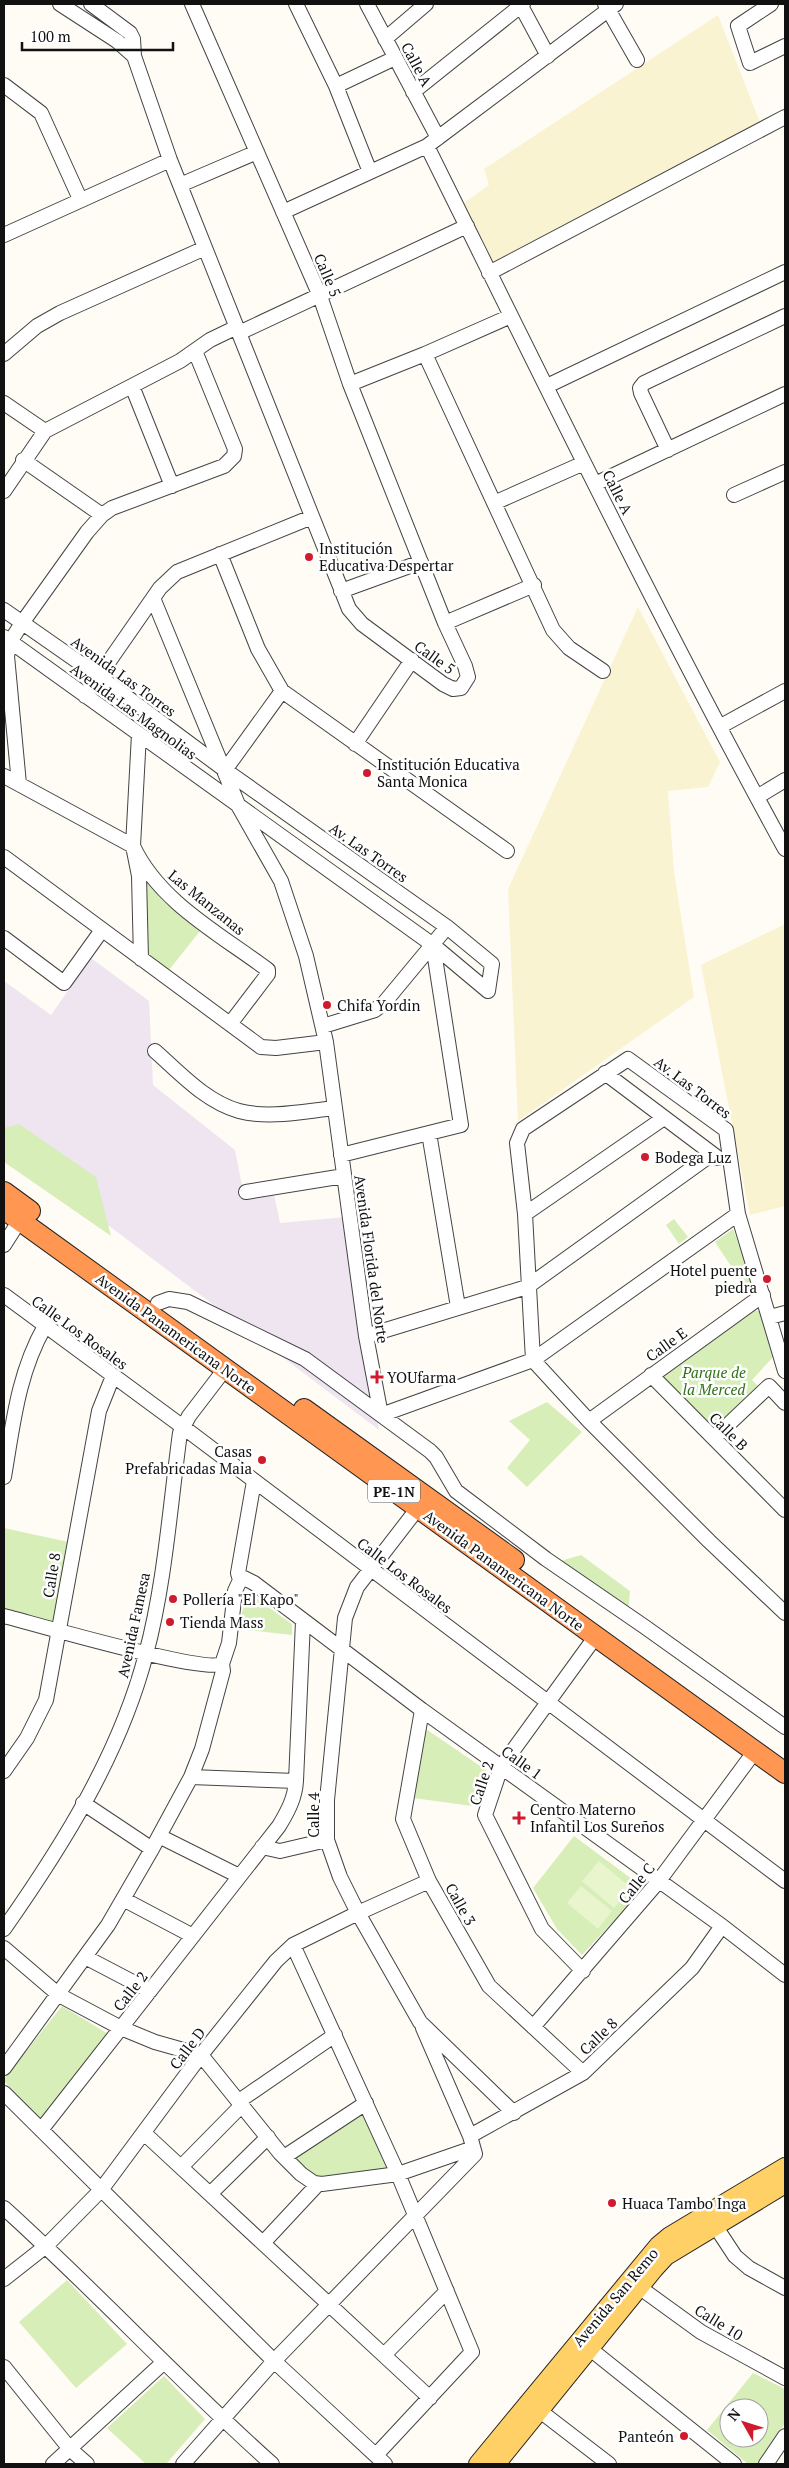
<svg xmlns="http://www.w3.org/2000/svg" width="789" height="2468" font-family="'PT Serif',serif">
  <rect width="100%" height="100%" fill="#fffcf5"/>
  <path fill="#eee5f0" d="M91,958L149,1001L153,1085L235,1150L244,1196L274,1194L280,1223L346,1217L379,1430L96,1216L4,1156V981L51,1015Z"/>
  <path fill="#f9f3d1" d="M718,15L761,125L493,267L461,205L489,185L484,169Z
    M638,607L720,762L708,787L668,791L674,872L694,997L518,1121L508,889Z
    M785,924V1206L750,1215L701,965Z"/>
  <path fill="#d8eeb9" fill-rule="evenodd" d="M144,875L163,901L200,931L169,970L144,952Z
    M19,1124L96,1177L111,1236L4,1162V1128Z
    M674,1219L688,1237L679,1244L666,1225Z
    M733,1229L755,1287L748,1292L715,1242Z
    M753,1310L760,1311L774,1356L752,1380L759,1387L712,1432L657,1379Z
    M547,1402L582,1432L527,1487L507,1468L530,1440L509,1421Z
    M4,1528L73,1543L59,1630L4,1616Z
    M581,1555L630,1591L628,1613L554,1563Z
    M247,1592L292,1624V1635L238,1629Z
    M420,1725L486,1770L480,1807L413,1798Z
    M574,1836L644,1888L582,1955L557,1929L533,1888Z
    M62,2006L110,2035L40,2120L4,2081V2079Z
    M362,2109L390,2168L315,2177L290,2156Z
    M67,2280L127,2344L76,2388L19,2322Z
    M753,2373L785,2389V2423L759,2464H748L707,2430ZM729,2408H759V2438H729Z
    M164,2376L205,2419L166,2464H146L107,2428Z"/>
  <path fill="#e9f5cc" d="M599,1861L631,1888L614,1908L582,1881Z
    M581,1886L612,1911L598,1929L567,1903Z"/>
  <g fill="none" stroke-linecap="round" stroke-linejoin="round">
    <g stroke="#444" stroke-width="16">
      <path id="minor" d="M60,4L117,41L134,56
        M91,4L130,33L133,39L134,56L170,160L349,609L362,624L443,684L453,689L461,688L468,677L465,666L445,623L350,384L320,296L192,4
        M296,4L336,86L370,172
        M367,4L438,138
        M520,4L548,56
        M605,4L637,60
        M771,4L738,26L750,63L785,46
        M385,39L426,4
        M4,85L41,113L80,199
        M336,86L395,58
        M413,92L523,4
        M427,146C544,382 659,619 785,849
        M180,185L257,152
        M283,212L427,146L616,4
        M4,235L170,160
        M489,273L785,117
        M239,333L467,226
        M4,354L37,326L60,313L205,248
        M425,354L553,630L569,648L603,671
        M350,384L425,354L511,316
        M132,386L172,486
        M547,386L785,272
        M4,403L45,431L180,361L210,340L237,327
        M668,450L641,393L640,388L644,383L785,316
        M23,460L102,515
        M595,484L785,394
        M4,491L45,431
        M734,495L785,472
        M494,503L584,463
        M220,554L258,649L282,691L507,851
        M341,591L421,562
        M153,598L239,807L281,881L306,956L326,1042L366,1336L381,1415L533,1360L738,1214
        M4,610L100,677L225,770L447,927L492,964L488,991
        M445,623L534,585
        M4,637L433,945L488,991
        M85,696L160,588L177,572L312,517
        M721,726L785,691
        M139,734L133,846L139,876L141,959
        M355,744L412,660
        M225,770L282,691
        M4,776L133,846C159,902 220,934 268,970V974L230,1024
        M19,784L7,656L10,642L22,623L87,532L102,515L112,508L224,466L234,456L235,449L195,351
        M757,797L785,780
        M4,857L261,1047L276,1048L326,1042
        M4,938L64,983L102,930
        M323,1026L375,1010L384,1003L447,927
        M155,1051C180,1073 206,1102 239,1111C269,1119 305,1111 335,1108
        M605,1073L718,1158
        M429,1133L458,1307
        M341,1155L461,1125L433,945
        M246,1192L344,1176
        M525,1214L664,1118
        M4,1245L20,1220
        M4,1295L183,1427L785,1881
        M158,1303L169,1299L188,1302L305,1359L430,1451L436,1457L456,1491L546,1559L645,1627L785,1727
        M770,1317L785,1313
        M366,1336L527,1287L712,1154
        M785,1371L738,1214L726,1130L628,1059L523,1129L517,1143L525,1214L533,1360L589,1421L709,1541L785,1613
        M651,1375L785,1510
        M589,1421L763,1295
        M714,1438L769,1386L785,1403
        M4,1477C13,1424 18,1373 45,1326
        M418,1508L357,1587L345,1618L327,1800V1840L340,1877L358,1913L420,2022L514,2113
        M240,1580L244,1578L254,1583L422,1710L722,1926L785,1975
        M4,1616C35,1624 202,1673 222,1664
        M422,1710L403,1819L429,1881L489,1986L583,2073
        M4,1771L27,1738L46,1700L99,1411L113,1376
        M191,1777L296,1781
        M83,1803L152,1849
        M159,1836L239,1876
        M262,1847L280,1851L327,1840
        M123,1899L193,1936
        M4,1929C63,1845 120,1754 146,1654C165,1583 170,1506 180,1433L189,1416L225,1369
        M293,1945L398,2174L472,2352L376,2455
        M4,1948L59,1995L121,2028L155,2042L201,2055L280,2153L301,2174L314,2183L322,2184L398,2174L473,2148
        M85,1957L150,1991
        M583,1971L542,1929L485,1815L501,1767L596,1636
        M533,2027L658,1882L755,1751
        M4,2068L108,1925L152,1849L191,1777L202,1749L223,1671L222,1664L229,1643L235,1591L240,1580L238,1573L254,1481
        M4,2093L274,2361L385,2464
        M239,2101L335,2035
        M41,2130L279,1826C288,1811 295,1798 296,1781L303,1621
        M144,2133L430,2398
        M470,2136L583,2073L692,1968L722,1926
        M284,2157L366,2103
        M181,2167L242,2105
        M210,2194L268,2137
        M4,2208C96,2291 180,2382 272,2464
        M710,2218L735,2256L749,2268L785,2288
        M263,2243L318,2184
        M4,2279L46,2246L101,2190L201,2055L276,1961L293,1945L358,1913L429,1881
        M639,2287L701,2332L785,2378
        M589,2348L734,2464
        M384,2355L447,2291
        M4,2367L70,2449L87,2464
        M540,2411L609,2464
        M53,2464L164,2362
        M183,2464L274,2361L475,2154L470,2136L423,2028
        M766,2464L785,2436"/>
    </g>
    <g stroke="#222" stroke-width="20">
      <path id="major" d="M478,2464L658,2246L670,2236L785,2167
        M496,2464L654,2269L666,2256L785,2184"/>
    </g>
    <g stroke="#222" stroke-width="22">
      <path id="highway" d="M4,1192L30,1211
        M4,1209L785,1773
        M304,1409L514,1560"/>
    </g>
    <use href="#minor" stroke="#fff" stroke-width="14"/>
    <use href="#major" stroke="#ffd065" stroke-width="18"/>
    <use href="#highway" stroke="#ff9753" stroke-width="20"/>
  </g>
  <g fill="#d01a2d" stroke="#fff" stroke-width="2">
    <circle cx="309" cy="557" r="5"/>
    <circle cx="367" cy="773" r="5"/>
    <circle cx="327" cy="1005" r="5"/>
    <circle cx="645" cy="1157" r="5"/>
    <circle cx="767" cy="1279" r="5"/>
    <path d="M374.5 1369.5h5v5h5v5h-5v5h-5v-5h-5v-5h5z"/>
    <circle cx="262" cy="1460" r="5"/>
    <circle cx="173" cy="1599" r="5"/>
    <circle cx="170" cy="1622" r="5"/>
    <path d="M516.5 1810.5h5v5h5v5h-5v5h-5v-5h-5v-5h5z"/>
    <circle cx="612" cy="2203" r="5"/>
    <circle cx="684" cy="2436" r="5"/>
  </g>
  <g text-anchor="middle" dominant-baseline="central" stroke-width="5" stroke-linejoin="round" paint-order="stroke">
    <rect fill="#fff" stroke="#585858" stroke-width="1" x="368" y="1479.5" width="52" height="23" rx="4"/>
    <g font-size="14" font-weight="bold" fill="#111">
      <text x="394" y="1491">PE-1N</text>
    </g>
    <g font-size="15" fill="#111" stroke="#fff">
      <text transform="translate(417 64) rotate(62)">Calle A</text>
      <text transform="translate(328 275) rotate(67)">Calle 5</text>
      <text transform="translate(618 492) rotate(63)">Calle A</text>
      <text transform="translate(435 657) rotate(36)">Calle 5</text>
      <text transform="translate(124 676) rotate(36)">Avenida Las Torres</text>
      <text transform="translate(134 711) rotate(36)">Avenida Las Magnolias</text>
      <text transform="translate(369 852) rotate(35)">Av. Las Torres</text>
      <text transform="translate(207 902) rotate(39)">Las Manzanas</text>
      <text transform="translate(693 1087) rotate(37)">Av. Las Torres</text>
      <text transform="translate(372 1259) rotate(82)">Avenida Florida del Norte</text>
      <text transform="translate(80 1332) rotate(36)">Calle Los Rosales</text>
      <text transform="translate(176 1333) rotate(36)">Avenida Panamericana Norte</text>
      <text transform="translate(666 1344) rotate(-36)">Calle E</text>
      <text transform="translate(729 1431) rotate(45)">Calle B</text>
      <text transform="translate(504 1570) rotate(36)">Avenida Panamericana Norte</text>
      <text transform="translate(51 1575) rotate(-81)">Calle 8</text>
      <text transform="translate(405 1575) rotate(37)">Calle Los Rosales</text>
      <text transform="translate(133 1625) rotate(-78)">Avenida Famesa</text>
      <text transform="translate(522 1762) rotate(36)">Calle 1</text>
      <text transform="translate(481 1783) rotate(-71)">Calle 2</text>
      <text transform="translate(313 1815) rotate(-90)">Calle 4</text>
      <text transform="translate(636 1883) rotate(-51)">Calle C</text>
      <text transform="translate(461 1904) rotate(61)">Calle 3</text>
      <text transform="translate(130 1991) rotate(-52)">Calle 2</text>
      <text transform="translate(598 2036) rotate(-44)">Calle 8</text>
      <text transform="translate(187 2048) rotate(-53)">Calle D</text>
      <text transform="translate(615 2297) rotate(-50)">Avenida San Remo</text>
      <text transform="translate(719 2322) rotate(32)">Calle 10</text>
    </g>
    <g font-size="15" fill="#111" stroke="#fff" text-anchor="start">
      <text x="319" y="548">Institución<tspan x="319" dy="17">Educativa Despertar</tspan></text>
      <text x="377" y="764">Institución Educativa<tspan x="377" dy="17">Santa Monica</tspan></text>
      <text x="337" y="1005">Chifa Yordin</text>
      <text x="655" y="1157">Bodega Luz</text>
      <text x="757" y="1270" text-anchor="end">Hotel puente<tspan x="757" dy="17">piedra</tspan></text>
      <text x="387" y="1377">YOUfarma</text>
      <text x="252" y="1451" text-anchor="end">Casas<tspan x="252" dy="17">Prefabricadas Maia</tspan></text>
      <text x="183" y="1599">Pollería "El Kapo"</text>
      <text x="180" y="1622">Tienda Mass</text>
      <text x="530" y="1809">Centro Materno<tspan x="530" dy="17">Infantil Los Sureños</tspan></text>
      <text x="622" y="2203">Huaca Tambo Inga</text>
      <text x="674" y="2436" text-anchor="end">Panteón</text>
    </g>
    <g font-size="15" font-style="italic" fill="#307119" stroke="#fff">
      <text x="714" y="1372">Parque de<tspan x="714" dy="17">la Merced</tspan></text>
    </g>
  </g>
  <rect width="789" height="2468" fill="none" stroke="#111111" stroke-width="10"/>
  <g transform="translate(744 2423) rotate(309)"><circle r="24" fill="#ffffff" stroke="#a0a0a0"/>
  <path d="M0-4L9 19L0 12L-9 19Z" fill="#d01a2d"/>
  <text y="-8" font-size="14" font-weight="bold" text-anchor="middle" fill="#111111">N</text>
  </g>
  <path d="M22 42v8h151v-8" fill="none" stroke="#111111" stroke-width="2.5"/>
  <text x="30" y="42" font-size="15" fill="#111111" stroke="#ffffff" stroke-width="4" paint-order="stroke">100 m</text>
</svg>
